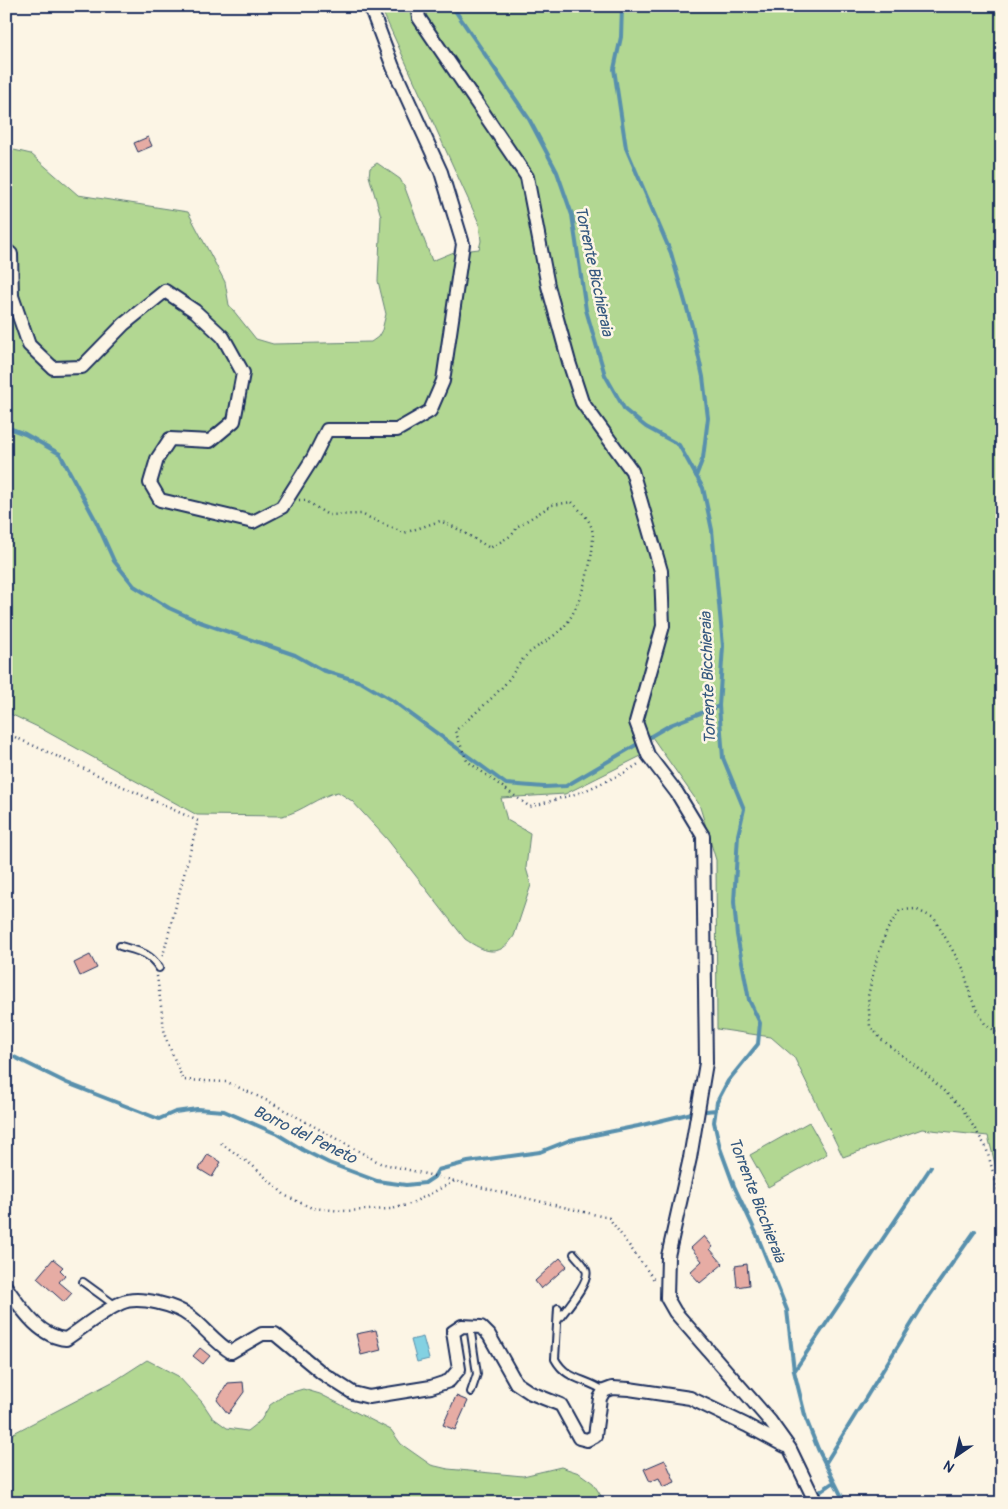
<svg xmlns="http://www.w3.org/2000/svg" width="1008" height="1509" font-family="Pangolin,sans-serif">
  <rect width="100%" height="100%" fill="#fcf5e5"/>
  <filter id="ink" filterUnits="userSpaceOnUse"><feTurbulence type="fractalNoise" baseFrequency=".02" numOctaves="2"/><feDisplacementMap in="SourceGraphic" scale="10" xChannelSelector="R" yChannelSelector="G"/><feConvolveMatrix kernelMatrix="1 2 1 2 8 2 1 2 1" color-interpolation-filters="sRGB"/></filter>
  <g filter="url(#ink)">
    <path fill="#b2d792" stroke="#668378" d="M380,6H1002V1191L988,1136L922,1129L843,1157L794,1057L771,1037L717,1029L716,860L699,804L652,737L641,756L565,794L501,798L507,820L530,833L526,868L531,885L514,936C499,959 484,952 465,939L387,839L352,801L338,792C318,796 302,812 282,816L197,815L40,728L6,712V157L14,150L31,154L78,195L188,212L225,282L229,305L256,339L273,344L371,342L378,337L382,330L386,314L378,281L381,216L369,176L370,168L377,163L400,179L405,188L432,261L454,252L479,249L481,241L479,223Z
      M809,1122L827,1154L768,1187L750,1155Z
      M147,1360L178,1376L202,1402L212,1417L227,1428L247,1431L261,1420L270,1405L286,1394L303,1389L320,1394L391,1430L401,1444L431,1465L448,1469L523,1476L561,1467L579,1473L593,1483L603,1499V1503H6V1437L116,1380Z"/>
    <path fill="#83d1e2" stroke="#5990ad" d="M423,1337L429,1359L417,1362L411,1340Z"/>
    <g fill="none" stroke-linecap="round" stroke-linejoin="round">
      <path stroke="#5990ad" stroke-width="4" d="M452,6L529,119L557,172L572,215L586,310L605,375L625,410L646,427L679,445L703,488L712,530L723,646L719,706L723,758L744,809L738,835L734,902L737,935L749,1000L760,1023L758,1044L728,1081L717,1102L714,1122L720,1148L734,1186L757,1235L787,1310L794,1371L806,1419L818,1449L845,1503
        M622,6L621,37L614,69L626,148L671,253L692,326L703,377L708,418L703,458L696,476
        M6,427L25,434L60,454L96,521L114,561L134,586L169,608L200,622L295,655L322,670L361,682L393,701L506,784L544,787L566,786L670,725L719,706
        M6,1053L67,1083L159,1119L175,1112L197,1109L224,1111L277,1134L303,1150L329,1163L377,1181L406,1185L425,1183L434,1177L438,1170L468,1162L540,1152L570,1140L638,1126L696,1112L716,1110
        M795,1370L931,1167
        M825,1464L925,1302L975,1231
        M804,1503L834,1482"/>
    </g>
    <path fill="#e6aca4" stroke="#1b2f5e" d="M148,137L152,146L138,152L134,143Z
      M90,955L97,968L80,976L74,963Z
      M208,1154L221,1162L212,1177L199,1169Z
      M704,1236L713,1247L710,1249L723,1264L700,1283L690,1272L702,1261L691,1248Z
      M560,1258L567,1266L541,1289L535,1281Z
      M53,1259L63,1267L60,1270L65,1275L59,1282L72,1293L64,1302L37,1278Z
      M747,1264L749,1285L737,1287L735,1266Z
      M376,1330L381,1350L361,1355L356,1334Z
      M200,1348L210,1356L203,1364L193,1356Z
      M243,1382L244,1392L228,1414L217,1400L228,1383Z
      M456,1396L468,1401L455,1430L443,1425Z
      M665,1460L675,1482L663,1487L659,1478L650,1482L644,1469Z"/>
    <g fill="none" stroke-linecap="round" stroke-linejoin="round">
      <g stroke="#1b2f5e" stroke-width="10">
        <path id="lane" d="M120,946C137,951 149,952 159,968
          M83,1282L116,1306
          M558,1308L555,1359C567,1381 586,1378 604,1391
          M558,1320C566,1309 591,1281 586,1270C584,1264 578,1259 574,1254
          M470,1326L477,1374L471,1392"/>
      </g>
      <g stroke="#1b2f5e" stroke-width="16">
        <path id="street" d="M417,6L419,18L527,177L548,286L569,362L582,402L632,471L661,571L663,626L636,722L648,755L677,793L703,836L706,1063L690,1158L668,1256L667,1298L675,1312L770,1421L790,1449L816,1503
          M6,250L11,254L12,296L29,345L53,368L82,367L124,324L165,291L195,311L223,337L243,373L234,421L210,441L170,439L157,459L150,483L160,500L253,522L282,507L313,458L327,430H397L430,411L443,381L463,244L441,172L393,67L370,6
          M6,1287C21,1308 39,1337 66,1339C84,1327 101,1312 121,1303C138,1295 176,1305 191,1317C205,1328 216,1343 231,1352L262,1334H275L322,1373L353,1393L369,1397L431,1387L449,1381L459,1369L453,1332L462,1326L481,1327L489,1335L516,1383L531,1393L561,1405L579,1438L587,1440L595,1436L600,1398L604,1391L612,1388L629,1389L690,1398L746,1425L785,1446"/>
      </g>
      <path stroke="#1b2f5e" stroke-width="2.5" stroke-dasharray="1 4" stroke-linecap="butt" d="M299,500H305L328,515L361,514L404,533L440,521L456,528L490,548L512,535L518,526L552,505L572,502C579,510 588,517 591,526C599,546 580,606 567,623C555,639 535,645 523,659C516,667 512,676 505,684C490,701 472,716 455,731L467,761L530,807L582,792L626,772L640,763
        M6,733L198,821L162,959
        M157,976L165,1036L183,1080L227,1082L270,1102L380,1163L609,1218L655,1281
        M997,1032L985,1024L971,998L964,970L934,918L915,909L900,910L887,930L877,958L868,996L870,1027L881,1039L926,1074L962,1108L986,1147L997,1186L1002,1216
        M221,1143L253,1166L286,1196L312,1208L342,1211L392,1209L410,1204L455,1181"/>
      <use href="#lane" stroke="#fcf5e5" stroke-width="6"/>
      <use href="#street" stroke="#fcf5e5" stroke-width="12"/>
    </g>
  </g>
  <g text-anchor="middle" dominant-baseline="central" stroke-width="5" stroke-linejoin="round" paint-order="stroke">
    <g font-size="16" font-style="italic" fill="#35587f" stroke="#fcf5e5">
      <text transform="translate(594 271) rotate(78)">Torrente Bicchieraia</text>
      <text transform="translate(708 678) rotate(-92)">Torrente Bicchieraia</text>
      <text transform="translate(305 1135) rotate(26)">Borro del Peneto</text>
      <text transform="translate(757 1200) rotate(69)">Torrente Bicchieraia</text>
    </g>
  </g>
  <rect width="1008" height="1509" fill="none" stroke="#fcf5e5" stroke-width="25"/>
  <rect x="12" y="12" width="983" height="1484" fill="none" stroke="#1b2f5e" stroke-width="2" filter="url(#ink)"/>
  <g transform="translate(956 1456) rotate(214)" stroke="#fcf5e5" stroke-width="4" paint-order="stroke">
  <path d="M0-4L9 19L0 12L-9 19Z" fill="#1b2f5e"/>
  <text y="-8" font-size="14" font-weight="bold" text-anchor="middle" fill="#1b2f5e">N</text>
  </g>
</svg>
